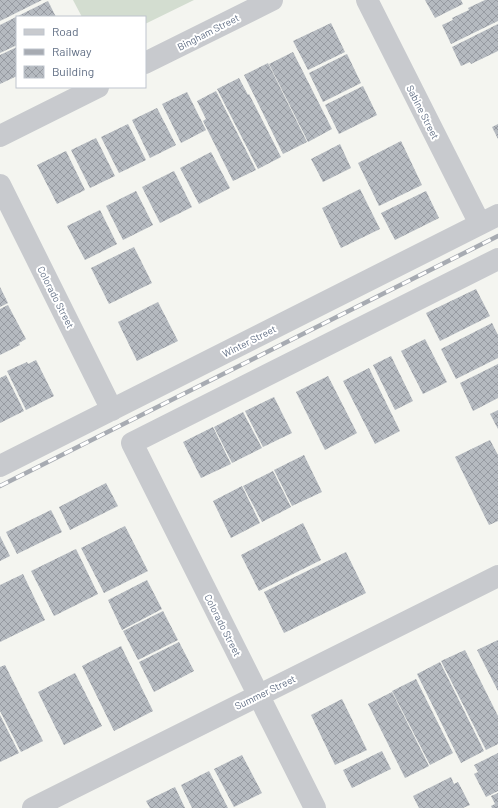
<svg xmlns="http://www.w3.org/2000/svg" width="498" height="808" font-family="Barlow,sans-serif">
  <defs>
    <pattern id="building-cross-hatch" width="8" height="8" patternUnits="userSpaceOnUse"><rect width="8" height="8" fill="#b5bac0"/><path d="M0 0l8 8M0 8l8-8" fill="none" stroke="#979ba2"/></pattern>
  </defs>
  <rect width="100%" height="100%" fill="#f4f5f0"/>
  <path fill="#d3ddd0" d="M73,0H194L145,24V17H82Z"/>
  <path fill="url(#building-cross-hatch)" d="M0,0H42L0,21Z
    M425,0H461L463,4L435,18Z
    M485,0H498V21L451,44L442,25L453,20L452,18L469,10L468,8Z
    M48,1L56,17H17V45L0,53V25Z
    M331,23L345,52L308,70L293,41Z
    M498,24V51L471,64L470,62L461,66L452,47Z
    M17,47V76L0,84V55Z
    M293,52L332,129L308,142L269,64Z
    M347,54L361,83L323,102L309,73Z
    M268,63L307,142L283,154L244,75Z
    M239,78L248,95L249,94L281,157L258,169L217,89Z
    M363,86L377,115L339,134L325,105Z
    M216,91L256,170L233,181L203,121L206,119L197,101Z
    M187,92L206,130L181,143L162,104Z
    M157,108L176,145L150,158L132,120Z
    M128,124L146,160L119,173L101,137Z
    M498,124V139L492,127Z
    M96,138L115,176L90,188L71,150Z
    M401,141L422,185L379,206L358,163Z
    M340,144L351,168L323,182L311,159Z
    M66,151L85,190L57,204L37,165Z
    M211,152L230,188L199,204L180,168Z
    M174,171L192,207L160,223L142,187Z
    M360,189L380,229L341,248L322,208Z
    M136,191L153,225L123,240L106,206Z
    M426,191L439,218L395,240L381,213Z
    M100,210L117,244L85,260L67,226Z
    M134,247L152,283L109,304L91,268Z
    M0,287L8,303L0,307Z
    M476,289L490,316L440,341L426,313Z
    M158,302L178,341L137,361L118,322Z
    M8,305L26,339L19,343L20,345L0,355V309Z
    M492,323L498,335V358L456,379L441,349Z
    M425,339L447,382L423,394L401,351Z
    M391,356L413,401L395,410L373,365Z
    M36,360L54,396L26,410L7,371L27,362L28,364Z
    M498,364V398L473,411L460,383Z
    M369,368L400,431L375,444L343,381Z
    M6,375L24,411L0,423V378Z
    M328,376L357,433L325,450L296,392Z
    M274,397L292,433L263,447L245,411Z
    M498,410V429L490,414Z
    M243,412L262,448L232,463L214,427Z
    M213,427L231,464L201,478L183,442Z
    M490,440L498,455V521L489,525L455,457Z
    M304,455L322,492L292,506L274,470Z
    M273,471L291,507L262,522L243,486Z
    M106,483L118,506L70,530L59,507Z
    M242,486L260,523L231,538L213,501Z
    M51,510L62,532L17,554L6,532Z
    M303,523L321,560L259,591L241,555Z
    M125,526L148,571L104,593L81,548Z
    M0,536L10,556L0,561Z
    M76,549L98,594L54,616L31,571Z
    M346,552L366,593L284,633L264,592Z
    M23,574L45,620L0,642V585Z
    M147,580L162,609L122,630L108,600Z
    M163,611L178,640L138,660L123,631Z
    M498,640V691L477,650Z
    M179,642L194,671L154,692L139,662Z
    M121,646L153,711L114,731L82,666Z
    M465,650L498,716V744L486,750L441,661Z
    M440,662L484,751L461,763L417,674Z
    M5,665L43,741L21,752L0,711V667Z
    M75,673L102,726L64,745L38,692Z
    M416,679L453,753L430,765L392,691Z
    M392,692L429,766L405,778L368,704Z
    M342,699L367,750L335,765L311,715Z
    M0,715L19,753L0,762Z
    M382,751L391,769L352,788L343,770Z
    M498,753V791L486,797L474,774L478,772L474,765Z
    M242,755L262,793L234,807L214,769Z
    M209,771L228,808H192L181,785Z
    M451,777L454,784L458,782L470,805L463,808H419L413,796Z
    M175,787L185,808H150L146,801Z
    M498,793V808H492L491,806L495,804L491,796Z"/>
  <g fill="none" stroke-linecap="round" stroke-linejoin="round">
    <path stroke="#c8cace" stroke-width="22" d="M367,0L480,224
      M145,63L272,0
      M0,136L98,87
      M0,185L112,410
      M0,466L498,215
      M33,808L498,576
      M315,808L132,443L498,259"/>
    <g stroke="#a7abb2" stroke-width="4.5">
      <path id="rail" d="M0,486L498,236"/>
    </g>
    <use href="#rail" stroke="#fff" stroke-width="3" stroke-dasharray="9" stroke-linecap="butt"/>
  </g>
  <g text-anchor="middle" dominant-baseline="central" stroke-width="4" stroke-linejoin="round" paint-order="stroke">
    <g font-size="10" fill="#606e84" stroke="#fff">
      <text transform="translate(208 32) rotate(-27)">Bingham Street</text>
      <text transform="translate(423 112) rotate(63)">Sabine Street</text>
      <text transform="translate(56 297) rotate(63)">Colorado Street</text>
      <text transform="translate(249 341) rotate(-27)">Winter Street</text>
      <text transform="translate(223 625) rotate(63)">Colorado Street</text>
      <text transform="translate(265 692) rotate(-26)">Summer Street</text>
    </g>
  </g>
  <rect x="16" y="16" width="130" height="72" fill="#ffffff" stroke="#bfc5ce"/>
  <rect x="24" y="29" width="20" height="6" fill="#c8cace" stroke="#bfc5ce"/>
  <text x="52" y="36" font-size="12" fill="#606e84">Road</text>
  <rect x="24" y="49" width="20" height="6" fill="#a7abb2" stroke="#bfc5ce"/>
  <text x="52" y="56" font-size="12" fill="#606e84">Railway</text>
  <rect x="24" y="66" width="20" height="12" fill="url(#building-cross-hatch)" stroke="#bfc5ce"/>
  <text x="52" y="76" font-size="12" fill="#606e84">Building</text>
</svg>
